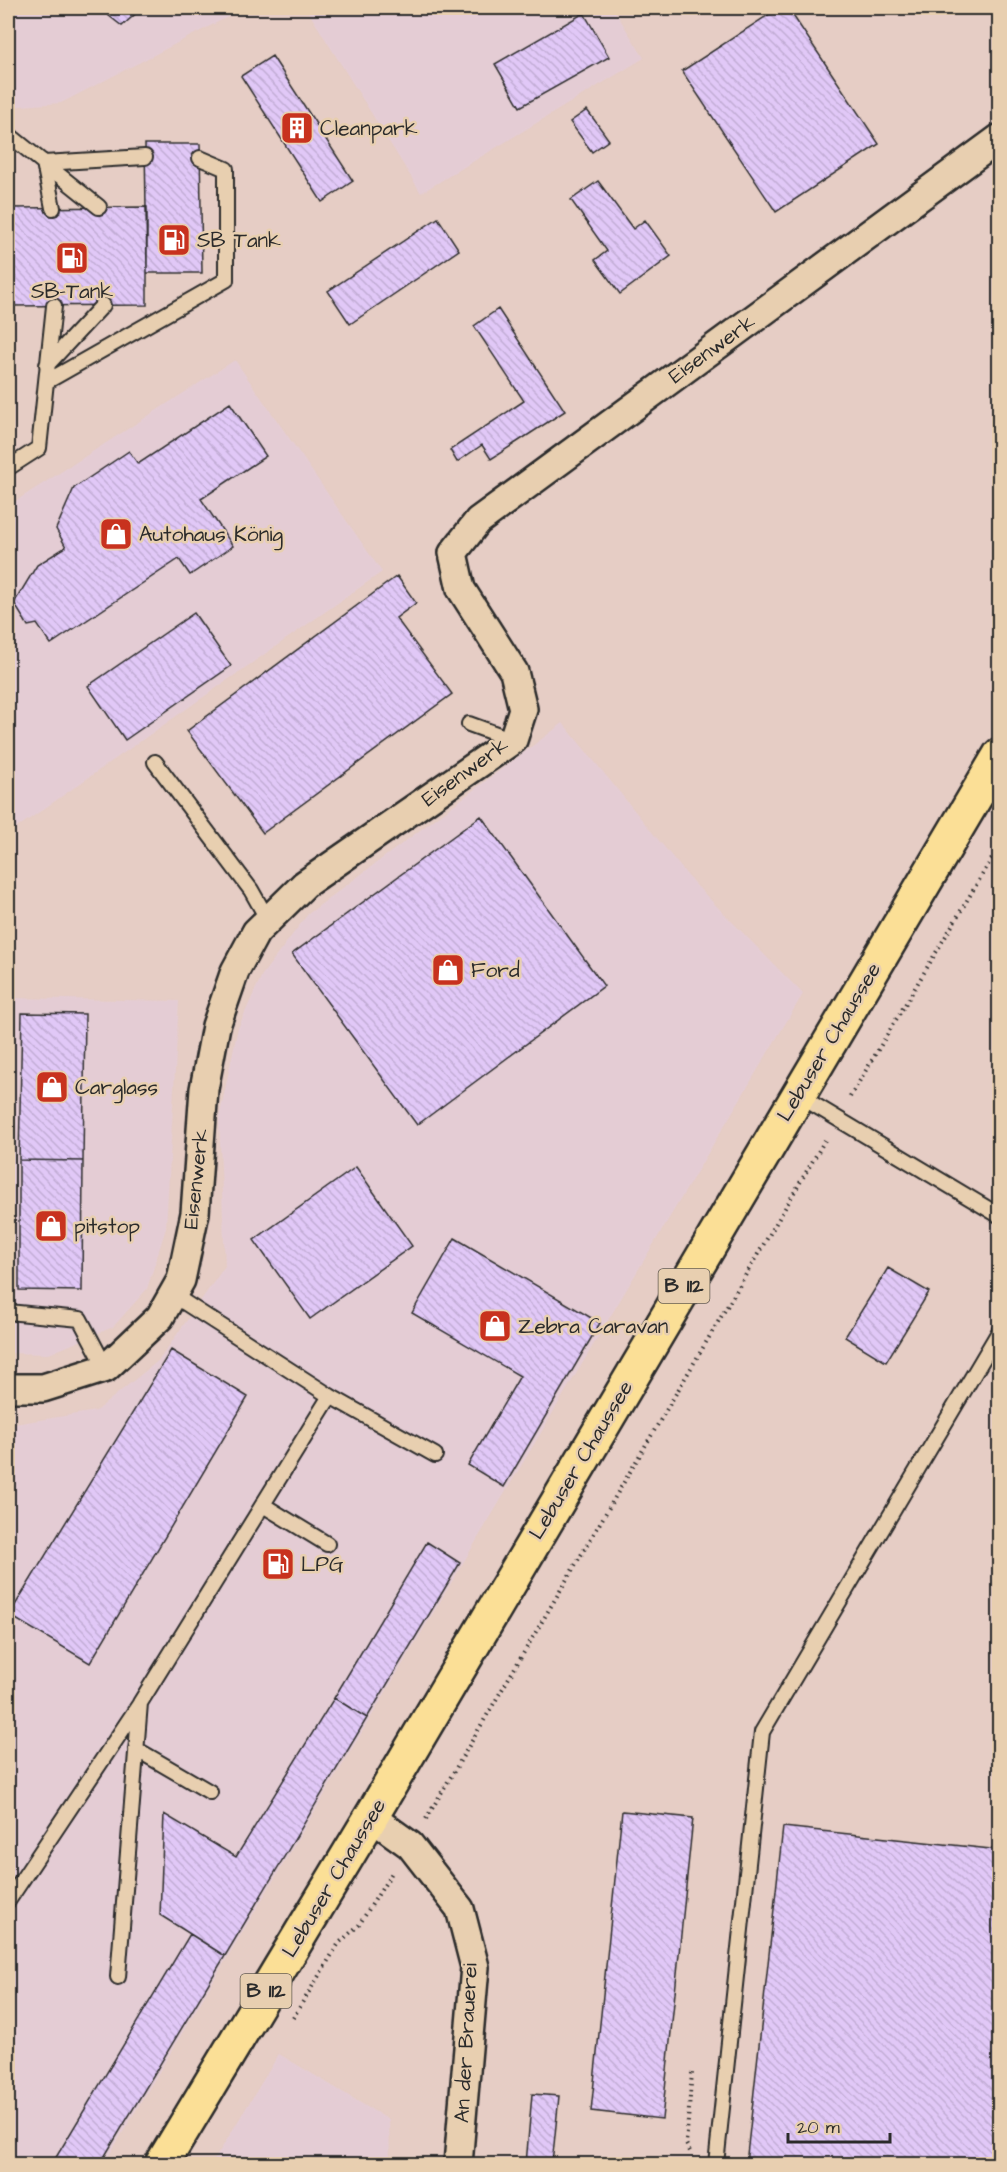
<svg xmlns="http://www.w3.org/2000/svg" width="1007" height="2172" font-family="'Architects Daughter',sans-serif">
  <defs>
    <pattern id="building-back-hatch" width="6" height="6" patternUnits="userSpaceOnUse" patternTransform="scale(1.5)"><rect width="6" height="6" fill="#e1c8f7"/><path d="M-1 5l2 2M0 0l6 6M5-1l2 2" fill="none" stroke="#c1acd4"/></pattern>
  </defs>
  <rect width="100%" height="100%" fill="#e6cdc5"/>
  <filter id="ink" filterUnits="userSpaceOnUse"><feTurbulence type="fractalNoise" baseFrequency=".0167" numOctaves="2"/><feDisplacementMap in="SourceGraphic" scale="12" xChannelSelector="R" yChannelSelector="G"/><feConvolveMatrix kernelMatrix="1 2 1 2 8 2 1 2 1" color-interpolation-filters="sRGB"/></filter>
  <g filter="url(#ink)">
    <path fill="#e4ccd4" d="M8,8H245L61,103L8,107Z
      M306,8H613L644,58L421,193Z
      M235,360L382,572L8,834V506Z
      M563,723L692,881L803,994L104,2164H8V1425L96,1411L159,1360L225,1266L219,1118L238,1028L262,975L308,914Z
      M8,998L179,1001L166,1228L147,1289L113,1327L49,1354L8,1353Z
      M279,2054L389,2120L390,2164H212Z"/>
    <path fill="url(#building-back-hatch)" stroke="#2b2b2b" stroke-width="1.5" d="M99,8H142L122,26Z
      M779,8H788L879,144L776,212L682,71Z
      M584,13L609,57L520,107L495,64Z
      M272,56L353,181L322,202L241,76Z
      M587,110L609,140L592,152L570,122Z
      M145,144H200L202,273H147Z
      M598,181L633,229L645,220L671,256L620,294L595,260L607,251L571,200Z
      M147,207V305L8,306V208Z
      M438,218L459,250L350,324L328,291Z
      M498,309L565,411L491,459L482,445L457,462L450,450L524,401L474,326Z
      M230,403L266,456L201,499L233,546L190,575L179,559L51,644L37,624L28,626L14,603L37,565L66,547L56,529L74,488L129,451L138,464Z
      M397,576L416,603L396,618L452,694L263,833L187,731Z
      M194,613L231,666L125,740L88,686Z
      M481,816L604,986L417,1125L292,954Z
      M22,1013L85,1014L83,1161L19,1160Z
      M19,1160L83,1161L82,1291L19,1290Z
      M356,1167L412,1246L310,1319L254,1240Z
      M455,1238L600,1323L504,1487L468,1465L520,1376L412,1313Z
      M888,1268L929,1292L886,1362L845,1337Z
      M171,1350L248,1397L90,1663L9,1615Z
      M427,1542L460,1563L367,1718L334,1698Z
      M334,1698L367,1718L225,1956L160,1915L164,1814L236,1857Z
      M622,1811L693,1818L662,2119L591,2111Z
      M783,1827L1000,1850V2164H746Z
      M190,1934L225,1956L100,2164H52Z
      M532,2094L559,2096L552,2164H526Z"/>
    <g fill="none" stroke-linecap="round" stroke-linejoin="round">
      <g stroke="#2b2b2b" stroke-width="18">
        <path id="lane" d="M8,134L44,163L53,208
          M44,163L145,157
          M44,163L99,207
          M47,365L103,305
          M46,382L226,280V169L200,158
          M8,468L39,448L54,306
          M469,724L513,740
          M155,762L251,890L268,920
          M798,1095L1000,1216
          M173,1295L330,1396L435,1455
          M8,1312L80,1319L106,1368
          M263,1505L327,1544
          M136,1749L210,1792
          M8,1901L139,1705
          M118,1977L140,1703L330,1396
          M716,2164L762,1732L1000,1330"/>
      </g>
      <g stroke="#2b2b2b" stroke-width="32">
        <path id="street" d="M8,1388H43L106,1368L160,1317L181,1280L195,1213L204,1089L216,1026L235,971L256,932L305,884L513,740L523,709L514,672L461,589L453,553L478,521L1000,138
          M371,1817L410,1845L460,1909L475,1967L458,2164"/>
      </g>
      <g stroke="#2b2b2b" stroke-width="38">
        <path id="primary" d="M162,2164L371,1817L1000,755"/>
      </g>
      <path stroke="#2b2b2b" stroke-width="4" stroke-dasharray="1.5 4.5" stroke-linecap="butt" d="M850,1097L1000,845
        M426,1819L825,1140
        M293,2018L339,1943L359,1925L393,1871
        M692,2073L686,2144L692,2155"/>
      <use href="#lane" stroke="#e8cfb0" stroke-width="14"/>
      <use href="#street" stroke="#e8cfb0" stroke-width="27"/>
      <use href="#primary" stroke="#fbdf96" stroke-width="33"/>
    </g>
  </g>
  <defs>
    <g id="building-square" transform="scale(1.725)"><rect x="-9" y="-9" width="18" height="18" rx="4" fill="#c8321e" stroke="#e8cfb0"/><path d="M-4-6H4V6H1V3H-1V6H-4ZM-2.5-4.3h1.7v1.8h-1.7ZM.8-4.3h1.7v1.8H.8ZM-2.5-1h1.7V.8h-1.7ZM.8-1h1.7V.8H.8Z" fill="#fff"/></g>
    <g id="fuel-square" transform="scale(1.725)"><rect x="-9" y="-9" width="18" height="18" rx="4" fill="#c8321e" stroke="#e8cfb0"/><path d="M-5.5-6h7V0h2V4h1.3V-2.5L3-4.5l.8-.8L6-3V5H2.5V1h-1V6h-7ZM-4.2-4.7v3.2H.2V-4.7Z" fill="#fff"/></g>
    <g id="shop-square" transform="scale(1.725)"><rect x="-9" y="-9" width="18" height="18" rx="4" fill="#c8321e" stroke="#e8cfb0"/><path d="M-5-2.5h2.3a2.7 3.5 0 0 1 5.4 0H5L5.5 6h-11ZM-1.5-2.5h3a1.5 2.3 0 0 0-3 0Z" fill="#fff"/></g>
  </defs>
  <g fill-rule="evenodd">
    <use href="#building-square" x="297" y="128"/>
    <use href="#fuel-square" x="174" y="240"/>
    <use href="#fuel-square" x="72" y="258"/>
    <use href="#shop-square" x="116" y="534"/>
    <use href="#shop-square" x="448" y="970"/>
    <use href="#shop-square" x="52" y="1087"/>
    <use href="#shop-square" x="51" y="1226"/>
    <use href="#shop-square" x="495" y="1326"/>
    <use href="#fuel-square" x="278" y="1564"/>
  </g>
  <g text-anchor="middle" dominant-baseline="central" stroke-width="5" stroke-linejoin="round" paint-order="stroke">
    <g fill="#e8cfb0" stroke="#645c53" stroke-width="1.5">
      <rect x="658.5" y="1269" width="51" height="34" rx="4.5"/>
      <rect x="240.5" y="1974" width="51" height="34" rx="4.5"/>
    </g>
    <g font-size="20" font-weight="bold" fill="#2b2b2b">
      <text x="684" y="1286">B 112</text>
      <text x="266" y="1991">B 112</text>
    </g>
    <g font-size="21" fill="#2b2b2b" stroke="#e8cfb0" text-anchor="start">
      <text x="320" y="128">Cleanpark</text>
      <text x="197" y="240">SB Tank</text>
      <text x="72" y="291" text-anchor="middle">SB-Tank</text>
      <text x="139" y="534">Autohaus König</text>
      <text x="471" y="970">Ford</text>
      <text x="75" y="1087">Carglass</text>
      <text x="74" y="1226">pitstop</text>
      <text x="518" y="1326">Zebra Caravan</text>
      <text x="301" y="1564">LPG</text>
    </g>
    <g font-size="21" fill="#2b2b2b" stroke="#e8cfb0">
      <text transform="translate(712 349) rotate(-36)">Eisenwerk</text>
      <text transform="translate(465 772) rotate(-36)">Eisenwerk</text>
      <text transform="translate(829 1042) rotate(-59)">Lebuser Chaussee</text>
      <text transform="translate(196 1179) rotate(-84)">Eisenwerk</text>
      <text transform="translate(581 1460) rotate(-59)">Lebuser Chaussee</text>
      <text transform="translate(334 1878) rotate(-59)">Lebuser Chaussee</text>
      <text transform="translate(466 2043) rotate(-87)">An der Brauerei</text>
    </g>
  </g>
  <rect width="1007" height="2172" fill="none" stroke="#e8cfb0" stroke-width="30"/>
  <rect x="15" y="15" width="977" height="2142" fill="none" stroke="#2b2b2b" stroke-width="2" filter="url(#ink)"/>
  <path d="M788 2133v9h102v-9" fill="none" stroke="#2b2b2b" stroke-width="3"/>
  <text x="797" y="2133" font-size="18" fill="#2b2b2b" stroke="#e8cfb0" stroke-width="4.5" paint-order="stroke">20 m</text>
</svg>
